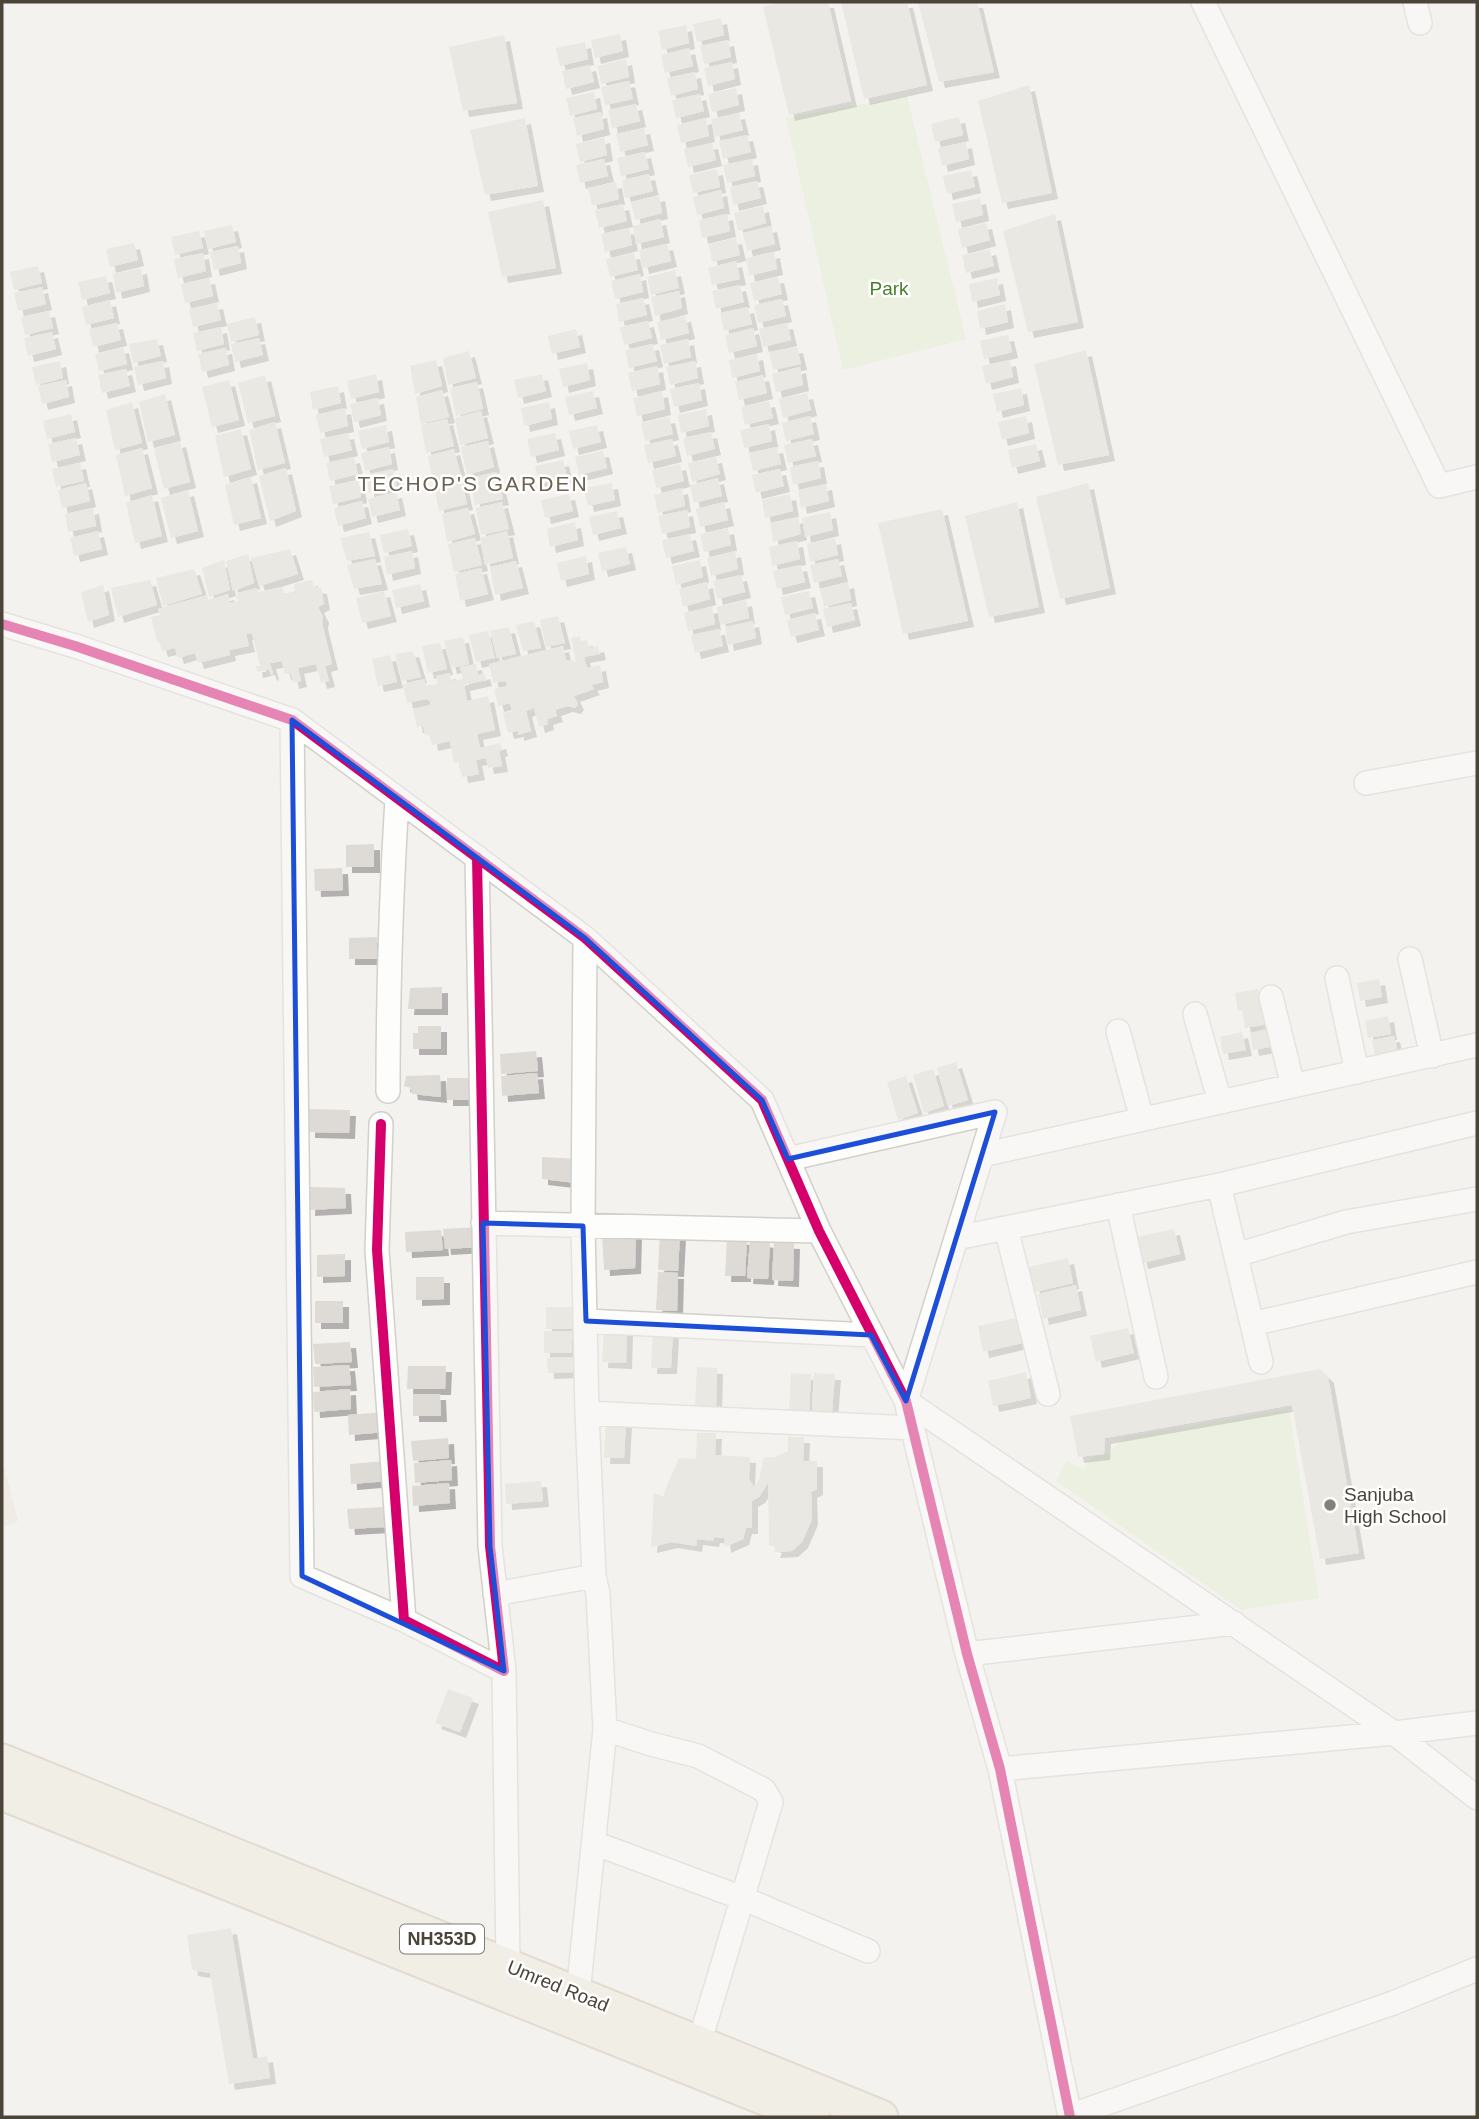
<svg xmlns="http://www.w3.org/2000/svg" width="1479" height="2119" font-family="Arial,sans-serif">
  <defs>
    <filter id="shadow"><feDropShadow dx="6" dy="6" stdDeviation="0" flood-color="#0004"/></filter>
  </defs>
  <rect width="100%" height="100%" fill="#f4f2ee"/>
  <path fill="#eae5da" d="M2,1458L18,1521L2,1528Z"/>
  <path fill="#e1eecf" d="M907,96L966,339L843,370L786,118Z
    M1289,1409L1319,1598L1241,1610L1056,1481L1066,1461L1083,1469L1093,1456L1108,1454L1125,1437Z"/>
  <path fill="#dedbd6" filter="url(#shadow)" d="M780,2H828L851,101L789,115L763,7Z
    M841,2H907L927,85L864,99Z
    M918,2H977L994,72L939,82Z
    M721,18L724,35L697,42L693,24Z
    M686,25L689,43L662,50L658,31Z
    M620,34L623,51L595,58L591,40Z
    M504,35L517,103L463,111L449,47Z
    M728,40L731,57L704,64L700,46Z
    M585,42L588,59L560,66L556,48Z
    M689,48L693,66L665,73L661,55Z
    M626,59L629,77L601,84L598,66Z
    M732,62L735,79L708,86L704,68Z
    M590,65L594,82L566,89L562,71Z
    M695,72L698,89L671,96L667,78Z
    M629,81L633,99L605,105L601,87Z
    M1029,85L1052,193L1002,203L978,101Z
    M736,88L739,105L712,112L708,94Z
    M594,92L597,109L570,116L566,98Z
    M700,94L704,111L676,118L672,100Z
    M636,104L640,121L612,128L608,110Z
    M601,112L604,129L577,136L573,118Z
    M739,113L743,130L715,137L711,119Z
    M959,117L963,135L935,142L931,124Z
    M525,118L538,186L485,195L470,130Z
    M706,118L709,136L681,143L677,125Z
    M644,128L648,145L620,152L616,134Z
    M747,135L751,152L723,159L719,141Z
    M604,137L607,155L580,162L576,144Z
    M966,142L969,159L942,166L938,148Z
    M712,143L716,160L688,167L684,149Z
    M645,152L649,169L621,176L617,158Z
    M604,159L608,176L580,183L576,165Z
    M752,159L755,176L727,183L723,165Z
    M717,169L720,187L693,193L689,175Z
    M971,170L975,187L947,194L943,176Z
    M649,174L653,191L625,198L622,180Z
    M757,181L761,198L733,205L730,187Z
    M616,182L619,199L592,206L588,188Z
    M721,190L724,208L697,215L693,197Z
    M659,195L662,213L635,220L631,202Z
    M980,198L983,215L956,222L952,204Z
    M543,200L556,268L502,277L488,212Z
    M623,204L627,221L599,228L595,210Z
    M763,206L766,223L738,231L734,213Z
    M727,214L730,231L702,238L699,220Z
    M1055,214L1078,322L1028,332L1003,231Z
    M660,219L664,237L636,244L633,226Z
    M986,223L990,240L962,248L958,229Z
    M232,225L236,242L208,249L204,231Z
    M771,226L775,244L747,251L743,233Z
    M629,228L632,245L605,252L601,234Z
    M199,231L203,248L175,255L171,237Z
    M736,238L740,255L712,262L709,244Z
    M134,243L138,260L110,267L106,249Z
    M667,244L671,261L643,268L639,250Z
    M238,246L241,263L214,270L210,252Z
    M990,249L994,266L966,273L962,255Z
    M774,252L777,269L749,276L746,258Z
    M203,253L206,271L178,278L174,259Z
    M634,253L638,270L610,277L606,259Z
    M736,261L740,279L712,285L708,268Z
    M38,266L42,283L14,290L10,272Z
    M141,268L144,286L116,293L113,274Z
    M675,270L679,288L651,295L647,277Z
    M640,274L643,292L615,299L611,281Z
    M106,276L110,293L82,300L78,282Z
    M778,277L782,294L754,301L750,283Z
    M209,278L213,296L185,303L181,284Z
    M997,278L1000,295L972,302L969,284Z
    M740,285L744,302L716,309L712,291Z
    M42,287L46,304L18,311L14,293Z
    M679,291L682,308L655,316L651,297Z
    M643,298L647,315L619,322L616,304Z
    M782,299L786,316L758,323L754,305Z
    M110,300L114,318L86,325L82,307Z
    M217,303L221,320L193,327L189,309Z
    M1005,304L1008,322L980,329L977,311Z
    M748,307L752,324L724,331L720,313Z
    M49,311L53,328L25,335L21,317Z
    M685,316L689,333L661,340L657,322Z
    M255,317L259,335L231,342L227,324Z
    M648,321L652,338L624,345L620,327Z
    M117,323L121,340L93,347L89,329Z
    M787,323L791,340L763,347L759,329Z
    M221,327L224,344L197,351L193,333Z
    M753,328L757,346L729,353L725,335Z
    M576,329L580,347L552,354L548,336Z
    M52,332L56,349L28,356L24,338Z
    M1008,335L1012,352L984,359L980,341Z
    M259,338L263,355L235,362L231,344Z
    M157,339L161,356L133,363L129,344Z
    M688,339L691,357L664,364L660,345Z
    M653,344L657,361L629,368L625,350Z
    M123,347L127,364L99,371L95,354Z
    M797,347L801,364L773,370L769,352Z
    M226,348L229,365L202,372L198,354Z
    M1086,350L1109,455L1058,465L1034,364Z
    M469,351L476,378L448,385L443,358Z
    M757,354L760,371L732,378L729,360Z
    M436,360L442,386L415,394L410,366Z
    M1010,360L1013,377L986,384L982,366Z
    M60,361L63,378L36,385L32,367Z
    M163,361L166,378L138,385L134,367Z
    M695,361L698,378L670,385L666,367Z
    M587,363L590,380L563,387L559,369Z
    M657,366L660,384L632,391L628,373Z
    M800,367L803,385L776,392L772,374Z
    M126,369L130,386L102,393L98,375Z
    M376,374L379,392L351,399L347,381Z
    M542,374L546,391L518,398L514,380Z
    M265,375L275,416L248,423L238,383Z
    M763,375L767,393L739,400L735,382Z
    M66,380L69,397L42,404L38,386Z
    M229,380L239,420L212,427L202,387Z
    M477,382L483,409L456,416L450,388Z
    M699,383L702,400L674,407L670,389Z
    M338,386L341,403L313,410L310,392Z
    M1021,388L1024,405L997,412L993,394Z
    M442,390L449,417L421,424L416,397Z
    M593,391L597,408L569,415L565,397Z
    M662,391L665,409L637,416L633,398Z
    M807,393L811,410L783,418L779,399Z
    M165,394L175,435L148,442L139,402Z
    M378,398L381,415L354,422L350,404Z
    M769,401L773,418L745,425L741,407Z
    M132,402L142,443L115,450L106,410Z
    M549,402L552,419L524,426L521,408Z
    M345,408L348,426L320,433L316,415Z
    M706,409L709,426L681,433L678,415Z
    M481,411L488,438L460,445L455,418Z
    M71,414L75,432L47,439L43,421Z
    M810,416L814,434L786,441L782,423Z
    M1026,416L1029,433L1002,440L998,422Z
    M669,417L673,434L645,441L641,423Z
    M447,419L454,446L426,453L421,425Z
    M275,422L285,463L258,470L249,430Z
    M769,424L772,441L744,448L740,430Z
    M386,425L389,442L362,449L358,431Z
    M597,425L601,442L573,449L569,431Z
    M241,429L251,469L224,477L215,436Z
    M711,432L715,449L687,456L683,438Z
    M348,433L352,450L324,457L320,439Z
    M555,433L559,450L531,457L527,439Z
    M76,438L80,455L52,462L48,444Z
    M672,439L676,456L648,463L644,445Z
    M812,439L816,456L788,463L784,445Z
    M180,441L190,482L164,489L154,449Z
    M488,441L494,467L467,475L461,447Z
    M1036,444L1040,461L1012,468L1008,450Z
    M389,447L392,464L365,471L361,453Z
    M777,447L781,464L753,471L749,453Z
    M142,448L152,488L125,496L116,455Z
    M454,449L461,476L433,483L428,456Z
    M603,451L607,468L579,475L575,457Z
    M354,457L358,474L330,481L326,463Z
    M716,457L720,474L692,482L688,463Z
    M563,460L567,477L539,484L535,466Z
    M818,461L821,478L793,485L790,467Z
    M80,463L84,481L56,487L52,469Z
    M680,464L684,481L656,488L652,470Z
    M286,468L296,511L270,521L259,476Z
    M393,469L397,486L369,493L365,475Z
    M780,469L784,486L756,493L752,475Z
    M496,472L503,499L475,505L470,478Z
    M251,477L261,518L234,525L225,485Z
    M461,477L467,504L439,511L434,484Z
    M718,478L722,496L694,503L690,485Z
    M358,480L361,497L333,504L329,486Z
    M86,483L90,501L62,508L58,490Z
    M612,483L615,500L588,506L584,488Z
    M1088,483L1110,588L1060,599L1036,497Z
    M826,484L829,501L801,508L798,490Z
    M682,488L685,506L658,513L654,495Z
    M188,490L198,531L171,538L161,498Z
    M396,492L400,510L372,517L368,499Z
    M569,494L573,511L545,518L541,500Z
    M790,494L793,511L765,518L762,500Z
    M152,495L162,536L135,543L126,503Z
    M362,501L366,518L338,526L334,508Z
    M502,502L509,529L481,535L476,508Z
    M724,502L728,520L700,527L696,509Z
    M1017,502L1039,607L989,617L965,516Z
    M93,508L96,526L68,532L65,514Z
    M468,508L475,534L447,542L442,514Z
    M942,509L968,621L903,634L878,523Z
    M687,510L690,527L662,534L658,516Z
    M617,511L621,528L593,535L589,517Z
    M830,512L833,530L805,537L802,518Z
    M798,517L801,534L773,542L770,523Z
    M575,522L578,540L550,547L547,529Z
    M728,528L731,545L704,552L700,534Z
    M408,529L412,546L384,553L380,535Z
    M98,531L102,549L74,556L70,538Z
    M507,531L513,558L485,565L480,538Z
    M369,532L375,556L347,561L340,538Z
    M690,534L694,551L666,558L662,540Z
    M475,538L482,565L454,572L448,544Z
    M835,538L838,555L810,562L807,544Z
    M797,541L800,559L772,566L769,547Z
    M626,547L630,564L602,571L598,553Z
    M290,549L298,574L259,586L251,558Z
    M412,551L415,568L387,575L384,557Z
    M735,551L738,569L711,576L707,558Z
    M248,554L254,583L233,591L226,561Z
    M586,556L589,574L561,581L557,563Z
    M375,559L382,584L354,589L347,565Z
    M838,559L842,576L814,583L810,565Z
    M224,560L230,590L209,597L202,568Z
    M700,560L703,577L676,585L672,566Z
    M516,561L523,588L495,595L490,567Z
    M801,565L805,582L777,589L773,571Z
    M481,568L488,594L460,601L455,574Z
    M194,569L202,594L163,606L156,578Z
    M741,575L745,592L717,599L713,581Z
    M150,580L157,605L118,617L111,588Z
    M312,580L314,587L321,588L324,604L318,607L323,617L322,623L332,664L325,666L329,681L321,683L316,664L298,668L301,681L293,683L291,673L285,674L282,661L270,663L273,674L271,675L269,669L257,672L256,666H260L252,633L246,634L249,646L229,650L230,655L198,663L195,653L178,658L175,648L162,651L159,641L157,642L151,617L160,615L158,609L207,595L208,600L228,594L230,603L239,601L236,597L238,593L257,588L258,592L282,587L284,594L295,591L294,584Z
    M707,582L710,599L683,607L679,589Z
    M848,582L851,600L824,607L820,589Z
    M420,584L424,601L396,608L392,590Z
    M103,585L109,615L88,622L81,592Z
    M384,591L391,616L362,623L356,598Z
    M809,591L813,608L785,615L781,597Z
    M746,600L749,618L721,625L717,607Z
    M851,603L855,620L827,627L823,609Z
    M712,607L715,624L688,631L684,613Z
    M815,613L819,630L791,637L787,620Z
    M558,616L565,643L546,647L540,620Z
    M534,621L541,648L523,651L516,625Z
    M753,621L756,638L728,645L725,627Z
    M509,627L516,654L497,658L490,631Z
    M719,629L723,646L695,653L691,635Z
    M488,631L495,658L476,662L469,635Z
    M580,636L581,641L587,640L589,648L598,646L600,654L584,657L587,668L600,665L603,682L591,685L594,689L574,696L578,704L575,708L567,706L555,710L557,716L547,719L548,724L539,727L534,708L526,711L531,731L518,735V731L508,733L503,713L512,711L510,703L498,706L494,689L507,686L506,681L493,683L489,664L563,646L566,660L576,661L571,638Z
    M463,637L469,664L451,668L444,641Z
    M440,643L447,669L428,673L422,646Z
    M413,651L421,677L402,681L395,654Z
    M390,655L397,682L378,686L372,659Z
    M476,664L478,675L484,673L486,680L464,685L467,701L488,696L495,730L477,734L480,748L500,743L502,750L499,751L502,766L488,768L486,758L476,760L479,774L462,777L459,762L454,763L450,741L432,745L430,734L425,735L423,726L417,727L413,709L431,705L430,701L426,699L407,703L403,684L424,679L426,686L437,684L436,676L450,673L451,681L463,679L460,667Z
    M374,844V867H346V845Z
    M342,868L343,890L315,891L314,869Z
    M377,937V959H349V938Z
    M1379,979L1382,997L1360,1001L1357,983Z
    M442,987V1009H408L410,988Z
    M1258,989L1261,1007H1265L1268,1024L1245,1028L1242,1010L1238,1011L1235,993Z
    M1388,1016L1391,1034L1368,1038L1365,1021Z
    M418,1026H441V1049H413V1033H418Z
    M1272,1028L1275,1046L1253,1050L1250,1033Z
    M1242,1032L1246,1050L1223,1054L1220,1037Z
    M1394,1036L1398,1053L1375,1057L1372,1040Z
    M536,1051L538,1071L501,1074L500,1054Z
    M956,1062L968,1100L948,1106L937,1068Z
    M933,1069L944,1106L924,1113L913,1075Z
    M537,1073L539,1093L502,1096L501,1076Z
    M440,1075L441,1097L412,1094L411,1088L404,1086L406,1076Z
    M906,1076L918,1113L898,1120L887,1082Z
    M447,1078H475V1100H447Z
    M309,1109L350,1110L349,1133L309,1132Z
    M542,1157L578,1159L576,1183L542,1179Z
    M310,1187L345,1188L346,1208L309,1210Z
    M480,1227L481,1247L445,1249L443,1229Z
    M1174,1229L1180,1254L1142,1263L1136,1237Z
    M441,1230L443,1250L406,1252L405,1232Z
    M660,1232L680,1233L678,1271L658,1270Z
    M636,1233L635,1268L604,1270L602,1234Z
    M727,1238L747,1239L745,1276H725Z
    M750,1240L770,1242L768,1279L747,1278Z
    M774,1242L794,1243L793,1281L772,1280Z
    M345,1254V1276L317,1277V1255Z
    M1068,1258L1073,1283L1035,1292L1029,1267Z
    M658,1272L678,1273L677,1311L656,1310Z
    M416,1277H444V1299L416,1300Z
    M1076,1285L1081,1310L1043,1319L1038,1294Z
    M315,1301H343V1323H315Z
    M546,1307H573L574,1329H546Z
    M1016,1318L1022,1343L983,1352L978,1326Z
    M1128,1328L1134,1353L1096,1362L1090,1336Z
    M604,1329L627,1330L626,1363L602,1362Z
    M653,1330L673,1331L671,1368H651Z
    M544,1331H572V1353H544Z
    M350,1342L352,1362L315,1364L313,1344Z
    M577,1357L578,1367L573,1372L548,1373L547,1358Z
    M349,1365L351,1385L314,1387L313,1367Z
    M408,1366H446L445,1389H407Z
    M697,1367L717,1368L716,1406L695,1405Z
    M1320,1369L1328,1377L1359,1553L1320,1559L1292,1405L1105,1438L1104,1454L1078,1457L1070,1416Z
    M1026,1372L1031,1398L993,1406L988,1381Z
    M791,1373L811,1374L809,1412L789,1411Z
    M814,1373L835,1374L832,1412L812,1410Z
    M350,1389L351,1409L314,1412L313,1392Z
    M413,1394H440L441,1416H413Z
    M385,1412L386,1432L349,1435L348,1415Z
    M606,1420L626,1421L624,1458H604Z
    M697,1433H716L715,1455L750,1457L749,1479L755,1488L760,1476L763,1458L775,1457L788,1451V1437H804L803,1461H817V1489L811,1492L812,1519L802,1542L792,1551L774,1552L776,1547L769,1545L768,1483L759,1497L752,1501V1528H746L743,1539L725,1547L724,1538L714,1537L713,1541L697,1539L696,1546L672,1542L651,1547L654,1493L664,1497L665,1490L679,1458L696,1459Z
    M448,1438L449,1458L413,1461L411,1441Z
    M451,1460L452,1480L415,1483L414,1463Z
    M386,1461L388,1481L351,1484L350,1464Z
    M541,1481L543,1501L506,1504L505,1484Z
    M449,1483L450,1503L413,1506L412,1486Z
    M384,1507L385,1527L349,1529L347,1509Z
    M448,1689L473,1698L460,1732L435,1723Z
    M231,1928L253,2059L267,2056L270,2078L229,2084L210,1973L192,1970L187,1935Z"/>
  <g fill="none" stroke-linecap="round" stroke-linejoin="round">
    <g stroke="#d2d0cb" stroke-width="26">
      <path id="minor" d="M1203,2L1439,486L1477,477
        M1415,2L1420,23
        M2,624L75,646L292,720L585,938L762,1100L819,1231L906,1401L967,1654L1000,1769L1070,2117
        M292,720L302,1576L404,1620
        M1366,783L1477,763
        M1410,959L1432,1056
        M1337,978L1357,1072
        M1271,997L1293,1086
        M1195,1014L1220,1102
        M1118,1031L1142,1119
        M388,1091C388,993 391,896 397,798
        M381,1124L377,1250L404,1620L504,1671L490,1546L477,857
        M982,1155L1477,1045
        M788,1159L995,1112L906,1401
        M1219,1185L1261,1362
        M1118,1205L1156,1377
        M483,1223L819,1231
        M1006,1228L1048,1394
        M956,1238L1224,1184L1477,1123
        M1236,1255L1346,1222L1477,1199
        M586,1321L871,1335
        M1252,1324L1477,1272
        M906,1401L1394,1733L1477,1798
        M587,1413L912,1428
        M495,1594L594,1576
        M967,1654L1234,1623
        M504,1671L508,1965
        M605,1729L651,1744L698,1756L764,1790L771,1802L699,2044
        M1000,1769L1394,1733L1477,1723
        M594,1843L742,1898L868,1951
        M578,1994L605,1729L598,1594L594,1576L587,1413L583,1226L585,938
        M1069,2116L1393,2003L1477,1969"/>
    </g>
    <g stroke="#ccbfa9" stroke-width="37">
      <path id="highway" d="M2,1761L881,2117
        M2,1793L812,2117"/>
    </g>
    <use href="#minor" stroke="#fdfdfc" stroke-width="23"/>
    <use href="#highway" stroke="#ede8db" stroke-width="33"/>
    <g stroke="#fff" stroke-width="15">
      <path id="cycleway" d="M2,624L75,646L292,720L585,938L762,1100L819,1231L906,1401L967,1654L1000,1769L1070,2117
        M381,1124L377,1250L404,1620L504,1671L490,1546L477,857"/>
    </g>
    <use href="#cycleway" stroke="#d6006c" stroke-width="10"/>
  </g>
  <path d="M0 0H1479V2119H0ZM292,720L585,938L762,1100L788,1159L995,1112L906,1401L871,1335L586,1321L583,1226L483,1223L490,1546L504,1671L302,1576Z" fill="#f4f2ee" fill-opacity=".55" fill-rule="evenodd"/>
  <path fill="none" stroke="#1d4ed8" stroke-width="5" stroke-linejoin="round" d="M292,720L585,938L762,1100L788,1159L995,1112L906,1401L871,1335L586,1321L583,1226L483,1223L490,1546L504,1671L302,1576Z"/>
  <circle fill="#868178" stroke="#fff" stroke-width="2.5" cx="1330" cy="1505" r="7"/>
  <g text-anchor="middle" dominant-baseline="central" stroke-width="5" stroke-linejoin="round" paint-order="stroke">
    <rect fill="#fff" stroke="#817c74" stroke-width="2" x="400" y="1924.5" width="84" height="29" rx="5"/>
    <g font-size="18" font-weight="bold" fill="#4b4439">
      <text x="442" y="1939">NH353D</text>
    </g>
    <g font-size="19" fill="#4a7f2a" stroke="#fff">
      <text x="889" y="288">Park</text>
    </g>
    <g font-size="19" fill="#4b4439" stroke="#fff" text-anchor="start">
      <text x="1344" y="1494">Sanjuba<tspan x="1344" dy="22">High School</tspan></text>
    </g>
    <g font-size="19" fill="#4b4439" stroke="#fff">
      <text transform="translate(558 1986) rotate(22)">Umred Road</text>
    </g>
    <g font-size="21" letter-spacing="2" fill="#6e6250" stroke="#fff">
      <text x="473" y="483">TECHOP'S GARDEN</text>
    </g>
  </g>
  <rect width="1479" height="2119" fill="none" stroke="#4b4439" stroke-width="7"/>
</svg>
